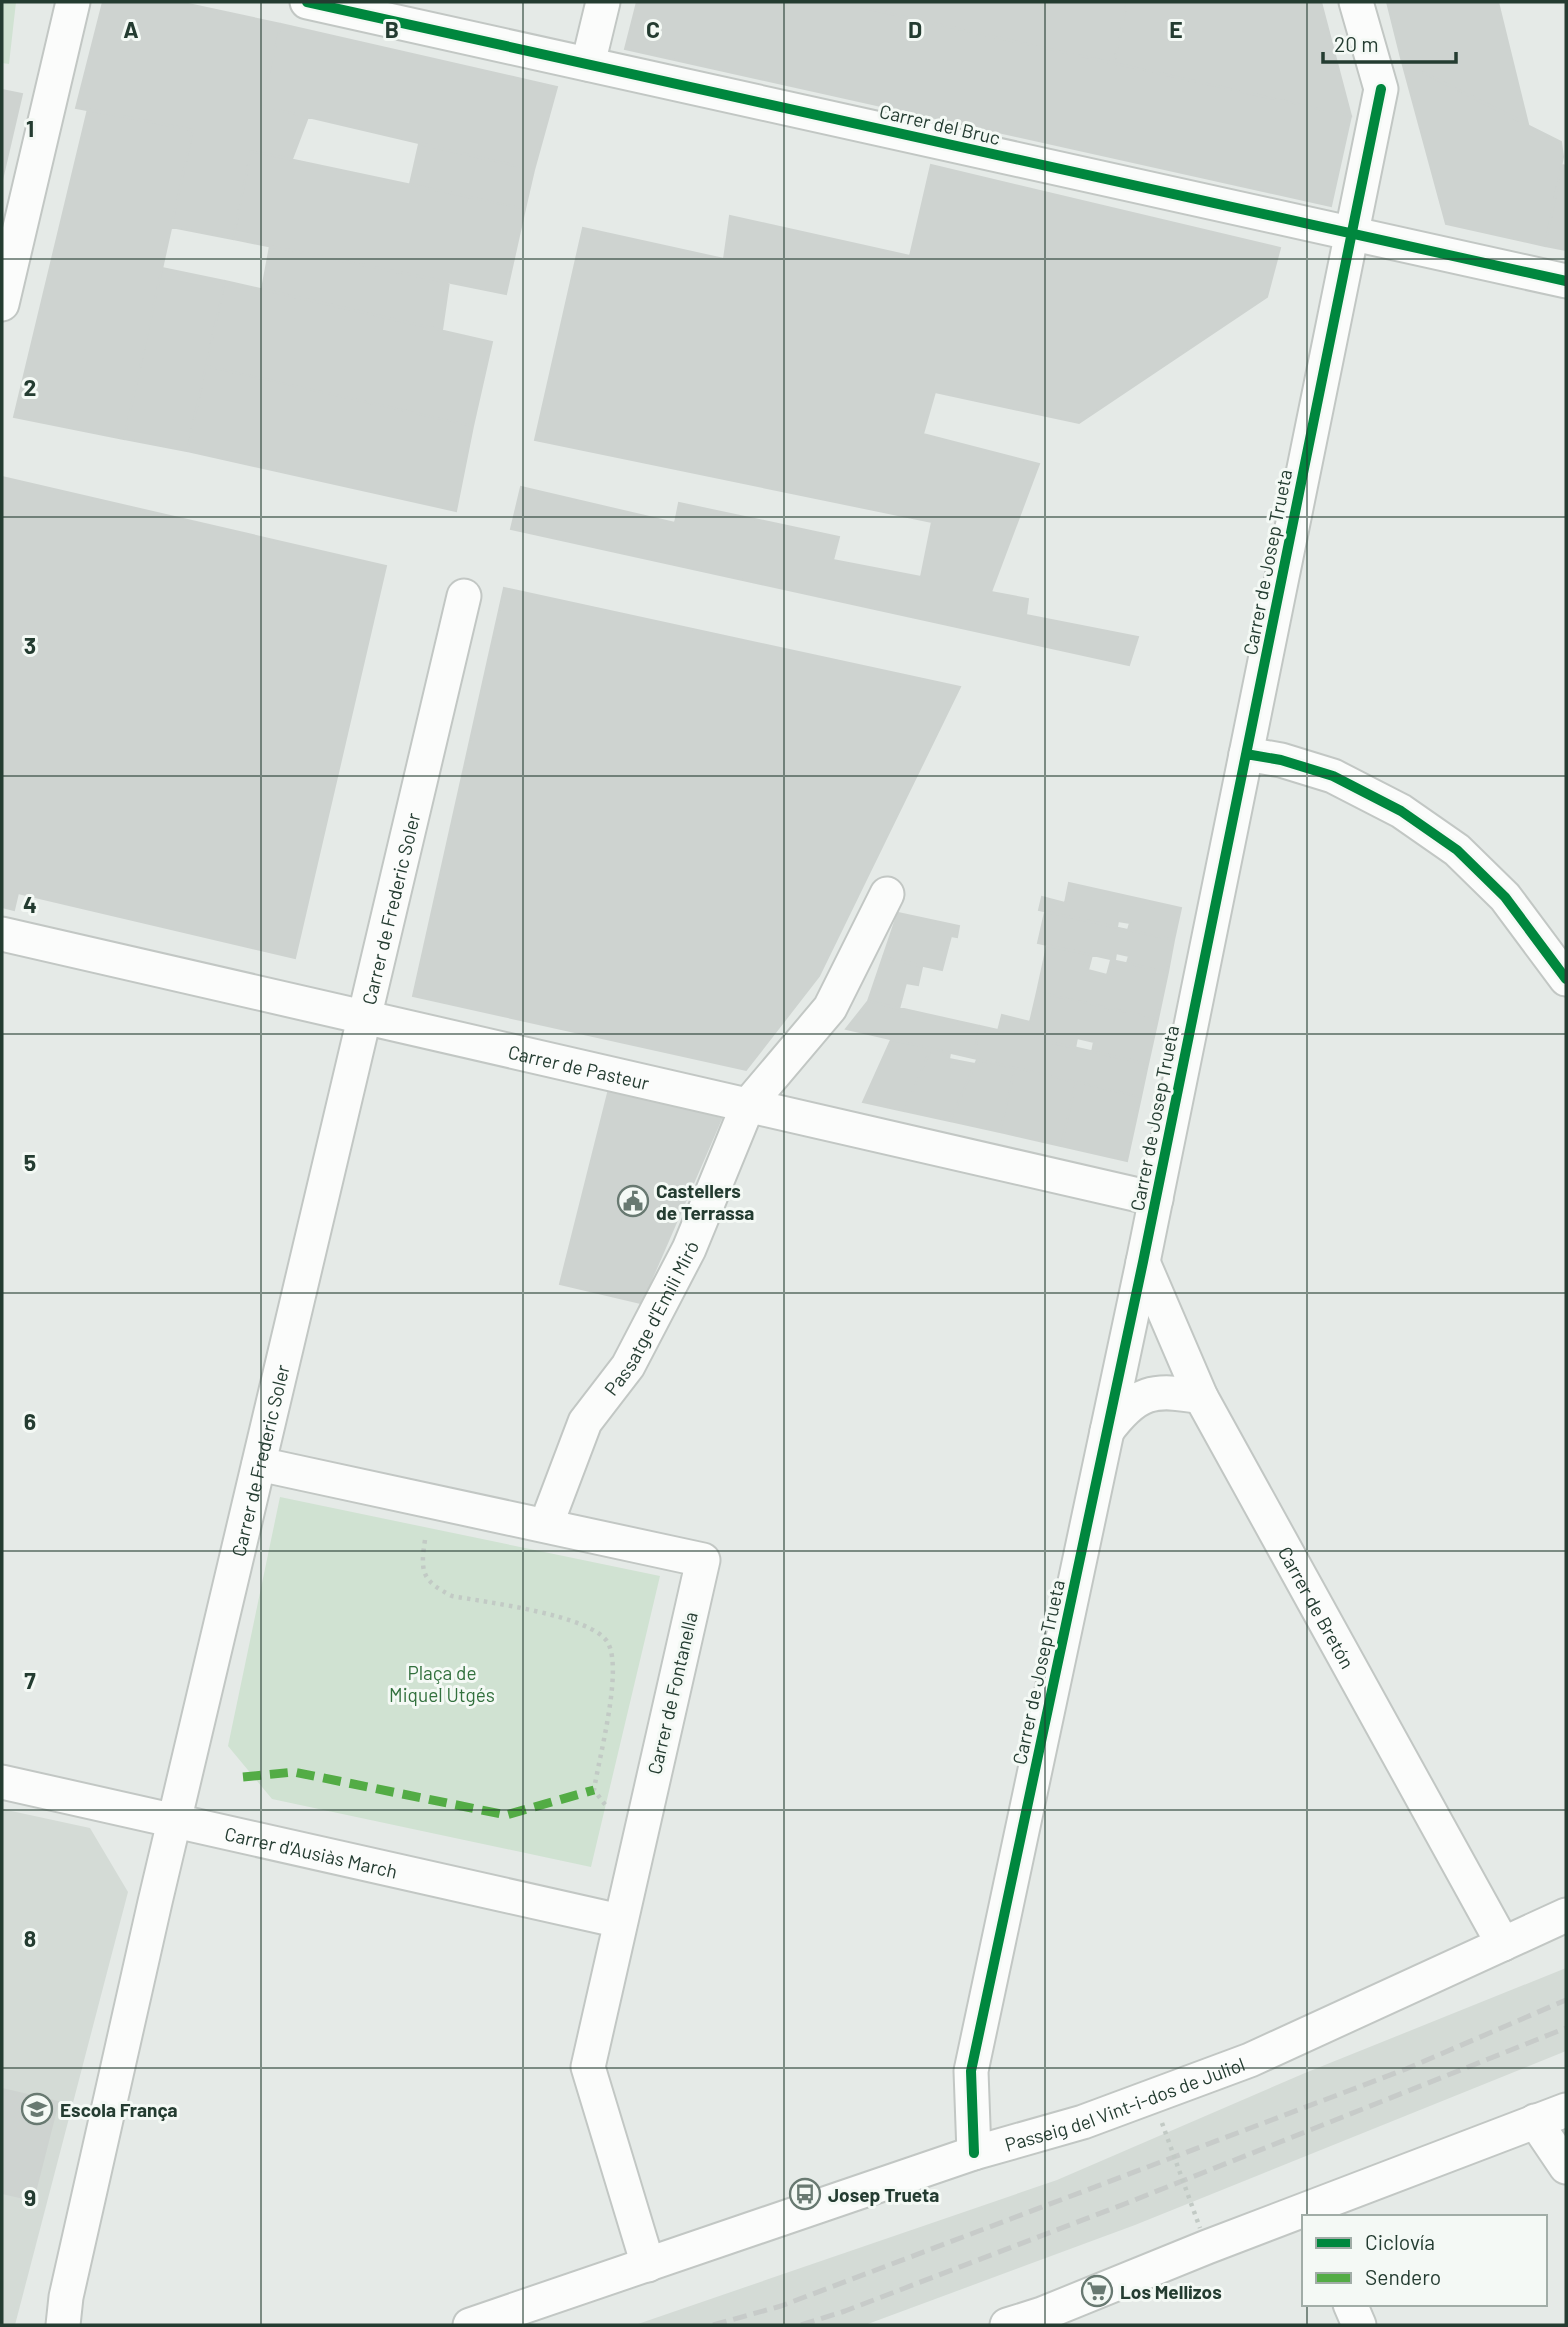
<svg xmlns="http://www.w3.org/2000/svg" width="1568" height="2327" font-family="Barlow,sans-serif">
  <rect width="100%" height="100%" fill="#e5eae7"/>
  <path fill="#d4dbd6" d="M2,1809L90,1828L128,1892L15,2325H2Z
    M1566,1968V2051L1135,2225L865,2325H635L1057,2180L1305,2073Z"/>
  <path fill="#d0e2d2" d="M2,2H16L9,64L2,63Z
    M280,1497L660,1576L591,1867L272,1799L228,1746Z"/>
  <path fill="#ced3d0" stroke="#ced3d0" stroke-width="2" d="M103,2H179L281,24L261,106L308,117L292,159L251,151L233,239L171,227L193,130L76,108Z
    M637,2H837L1351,116L1331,206L625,49Z
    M837,2H889L887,13Z
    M889,2H1127L1114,63L887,13Z
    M1127,2H1321L1351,116L1114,63Z
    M1387,2H1498L1528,124L1402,62Z
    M281,24L557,87L534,170L261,106Z
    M1402,62L1561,142L1563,157L1545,246L1446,224Z
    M2,90L22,94L2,180Z
    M88,109L193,130L124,439L14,417Z
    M419,144L534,170L525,209L410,184Z
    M251,151L525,209L506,294L233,239Z
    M931,165L1280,248L1267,297L1079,423L935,392L923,434L1039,464L991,592L1028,599L1026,615L1138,637L1129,665L511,529L521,487L675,523L679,503L839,537L833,560L921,577L932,522L535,440L583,228L724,259L730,216L910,256Z
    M1562,165L1566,166V250L1545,246Z
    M270,246L449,282L442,330L262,289Z
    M162,268L225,281L187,451L124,439Z
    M225,281L492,342L473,426L206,366Z
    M206,366L473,426L456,511L187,451Z
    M2,477L386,566L295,958L18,893L14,910L2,907Z
    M504,588L960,687L819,976L746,1070L413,996Z
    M1069,883L1181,908L1174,940L1128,930L1130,923L1118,921L1117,927L1039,910L1042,897L1065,903Z
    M1045,912L1174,940L1168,972L1127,963L1129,956L1116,953L1115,960L1038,943Z
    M898,913L959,926L957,937L951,936L942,970L883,957Z
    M1047,946L1092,955L1088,970L1107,975L1111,960L1168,972L1158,1019L1037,992Z
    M883,957L922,967L918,985L906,983L899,1009L868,1001Z
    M1037,992L1158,1019L1148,1064L1092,1052L1094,1042L1077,1038L1075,1048L998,1031L1002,1015L1030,1022Z
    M868,1001L980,1026L973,1058L846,1029Z
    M980,1026L1148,1064L1141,1097L973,1058Z
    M891,1040L931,1048L904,1111L863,1102Z
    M931,1048L950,1053L949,1059L975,1064L950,1121L904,1111Z
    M977,1060L1015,1068L1000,1132L950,1121Z
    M1015,1068L1076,1082L1061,1146L1000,1132Z
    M1076,1082L1141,1097L1127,1161L1061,1146Z
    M609,1089L721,1119L641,1303L560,1284Z
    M2,2089L58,2102L33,2200L2,2193Z"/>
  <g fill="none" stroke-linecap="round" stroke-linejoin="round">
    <g stroke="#c2c7c4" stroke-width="37">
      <g id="minor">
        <path d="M307,2L1566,281"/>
        <path d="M588,64L603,2"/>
        <path d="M2,304L73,2"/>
        <path d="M1246,754L1281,760L1333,776L1401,811L1457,850L1505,897L1566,979"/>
        <path id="s1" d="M2,934L1156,1199"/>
        <path id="s2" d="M1143,1262L1201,1397L1503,1944"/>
        <path d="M1107,1431C1137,1391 1153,1388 1201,1397"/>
        <path d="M259,1464L703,1560L588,2067L648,2265"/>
        <path id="s3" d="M546,1525L585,1422L628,1366L689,1249L748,1105L830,1008L887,894"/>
        <path id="s4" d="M2,1782L620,1921"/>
        <path d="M1535,2121L1566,2167"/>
        <path d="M974,2153L971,2071L1143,1262L1381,89L1356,2"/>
        <path d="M1350,2304L1359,2325"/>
        <path id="s5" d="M63,2325L66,2297L155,1902L464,596"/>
        <path id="s6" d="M470,2325L974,2153L1083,2122L1250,2060L1566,1915"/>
        <path d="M1007,2325L1042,2314L1207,2247L1566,2110"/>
      </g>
    </g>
    <path stroke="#c2cac5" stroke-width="4.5" stroke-dasharray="3.5 5" stroke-linecap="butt" d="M425,1540C420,1572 422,1581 452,1596C484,1602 593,1615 608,1643C623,1671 599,1757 594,1790L607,1807"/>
    <use href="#minor" stroke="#fbfcfb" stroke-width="33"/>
    <path stroke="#c7cbc9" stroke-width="5" stroke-dasharray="14 7" stroke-linecap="butt" d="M713,2325L781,2306L1406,2069L1566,2000
      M801,2325L845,2311L1127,2203L1566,2028"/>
    <path stroke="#c2cac5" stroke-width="4.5" stroke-dasharray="3.5 5" stroke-linecap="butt" d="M1162,2123L1200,2228"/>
    <path stroke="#53ac45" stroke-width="9" stroke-dasharray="18 9" stroke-linecap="butt" d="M243,1777L294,1772L506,1815L594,1790"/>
    <g stroke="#f4f9f5" stroke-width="15">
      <path id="cycleway" d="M307,2L1566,281
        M1246,754L1281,760L1333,776L1401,811L1457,850L1505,897L1566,979
        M974,2153L971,2071L1143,1262L1381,89"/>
    </g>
    <use href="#cycleway" stroke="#00873e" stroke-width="10"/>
  </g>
  <path fill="none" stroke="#243c31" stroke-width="2" stroke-opacity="0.55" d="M261,2V2325M523,2V2325M784,2V2325M1045,2V2325M1307,2V2217M2,259H1566M2,517H1566M2,776H1566M2,1034H1566M2,1293H1566M2,1551H1566M2,1810H1566M2,2068H1566M1307,2304V2325"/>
  <defs>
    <g id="civic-ring" transform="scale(1.575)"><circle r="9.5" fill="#f4f9f5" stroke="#687971" stroke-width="1.5"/><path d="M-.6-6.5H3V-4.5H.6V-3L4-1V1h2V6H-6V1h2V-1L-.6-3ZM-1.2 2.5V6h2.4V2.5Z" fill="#687971"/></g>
    <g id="school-ring" transform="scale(1.575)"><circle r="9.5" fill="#f4f9f5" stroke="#687971" stroke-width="1.5"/><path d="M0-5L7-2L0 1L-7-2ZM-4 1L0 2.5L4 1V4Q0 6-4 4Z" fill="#687971"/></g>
    <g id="bus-ring" transform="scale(1.575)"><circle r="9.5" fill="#f4f9f5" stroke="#687971" stroke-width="1.5"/><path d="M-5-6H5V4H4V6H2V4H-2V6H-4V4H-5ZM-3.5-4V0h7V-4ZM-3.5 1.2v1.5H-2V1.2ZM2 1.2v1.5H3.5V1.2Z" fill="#687971"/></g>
    <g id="supermarket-ring" transform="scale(1.575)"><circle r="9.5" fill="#f4f9f5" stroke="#687971" stroke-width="1.5"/><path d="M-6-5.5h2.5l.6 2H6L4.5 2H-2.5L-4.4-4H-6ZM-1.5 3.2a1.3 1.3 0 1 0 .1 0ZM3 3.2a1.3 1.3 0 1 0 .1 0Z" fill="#687971"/></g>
  </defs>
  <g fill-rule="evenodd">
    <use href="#civic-ring" x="633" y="1201"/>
    <use href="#school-ring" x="37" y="2109"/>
    <use href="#bus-ring" x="805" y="2194"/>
    <use href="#supermarket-ring" x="1097" y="2291"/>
  </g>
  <g text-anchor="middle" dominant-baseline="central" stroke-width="6" stroke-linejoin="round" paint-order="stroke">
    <g font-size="19" fill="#243c31" stroke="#f4f9f5">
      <text transform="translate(940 124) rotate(13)">Carrer del Bruc</text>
      <text transform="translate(1267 562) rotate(-79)">Carrer de Josep Trueta</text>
      <text stroke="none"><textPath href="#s5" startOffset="1454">Carrer de Frederic Soler</textPath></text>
      <text stroke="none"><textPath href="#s1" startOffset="592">Carrer de Pasteur</textPath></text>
      <text transform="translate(1154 1118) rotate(-79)">Carrer de Josep Trueta</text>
      <text stroke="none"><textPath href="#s3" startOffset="234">Passatge d'Emili Miró</textPath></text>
      <text stroke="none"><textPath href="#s5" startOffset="887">Carrer de Frederic Soler</textPath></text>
      <text stroke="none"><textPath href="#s2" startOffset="387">Carrer de Bretón</textPath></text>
      <text transform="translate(1038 1672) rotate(-78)">Carrer de Josep Trueta</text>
      <text transform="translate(672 1693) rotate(-77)">Carrer de Fontanella</text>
      <text stroke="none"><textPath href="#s4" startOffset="317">Carrer d'Ausiàs March</textPath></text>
      <text stroke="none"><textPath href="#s6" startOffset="691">Passeig del Vint-i-dos de Juliol</textPath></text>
    </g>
    <g font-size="19" font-weight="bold" fill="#243c31" stroke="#f4f9f5" text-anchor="start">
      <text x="656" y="1190">Castellers<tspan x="656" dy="22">de Terrassa</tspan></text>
      <text x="60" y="2109">Escola França</text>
      <text x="828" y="2194">Josep Trueta</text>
      <text x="1120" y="2291">Los Mellizos</text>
    </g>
    <g font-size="19" fill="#32703d" stroke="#f4f9f5">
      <text x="442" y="1672">Plaça de<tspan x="442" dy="22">Miquel Utgés</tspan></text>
    </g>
  </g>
  <g font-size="23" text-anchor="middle" font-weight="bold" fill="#243c31" stroke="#f4f9f5" stroke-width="6" stroke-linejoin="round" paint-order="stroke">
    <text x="131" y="38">A</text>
    <text x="392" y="38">B</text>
    <text x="653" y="38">C</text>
    <text x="915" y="38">D</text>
    <text x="1176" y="38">E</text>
    <text x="30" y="137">1</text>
    <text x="30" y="396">2</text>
    <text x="30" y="654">3</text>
    <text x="30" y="913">4</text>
    <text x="30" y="1171">5</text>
    <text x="30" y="1430">6</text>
    <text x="30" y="1689">7</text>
    <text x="30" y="1947">8</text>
    <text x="30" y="2206">9</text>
  </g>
  <rect width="1568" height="2327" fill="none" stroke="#243c31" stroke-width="7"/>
  <rect x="1302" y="2215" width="245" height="91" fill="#f4f9f5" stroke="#a1ada7" stroke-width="2"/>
  <rect x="1316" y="2238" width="35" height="10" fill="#00873e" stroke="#a1ada7" stroke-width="2"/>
  <text x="1365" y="2250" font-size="21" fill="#243c31">Ciclovía</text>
  <rect x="1316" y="2273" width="35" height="10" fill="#53ac45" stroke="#a1ada7" stroke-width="2"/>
  <text x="1365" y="2285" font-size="21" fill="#243c31">Sendero</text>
  <path d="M1323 52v10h133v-10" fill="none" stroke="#243c31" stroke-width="3.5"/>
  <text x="1334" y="52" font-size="21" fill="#243c31" stroke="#f4f9f5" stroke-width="5" paint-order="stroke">20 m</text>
</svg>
